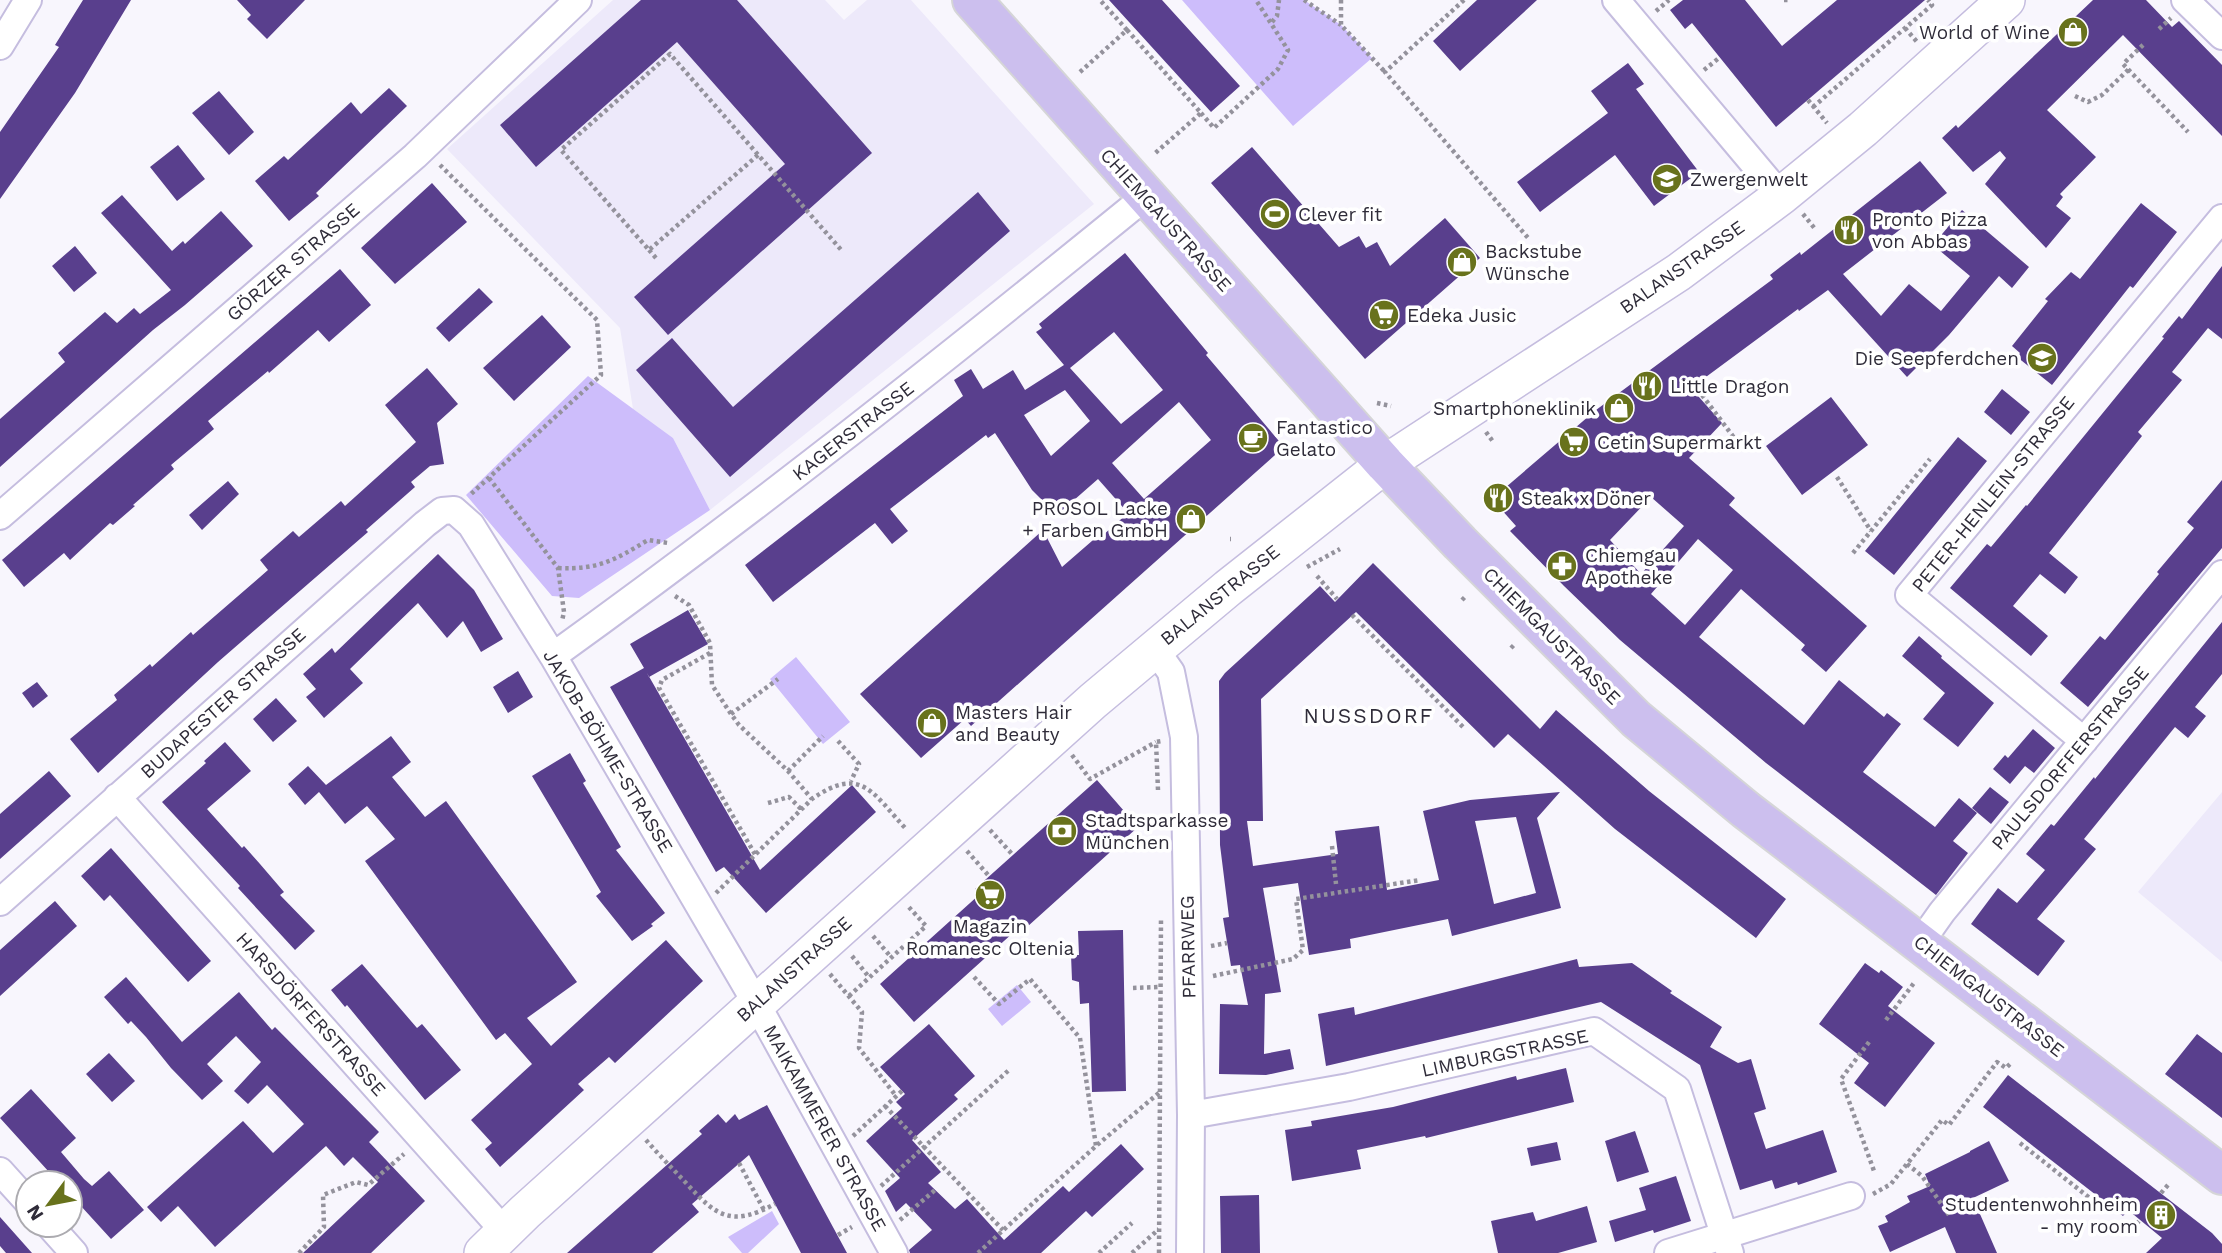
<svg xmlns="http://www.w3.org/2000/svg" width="2222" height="1253" font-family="'Work Sans',sans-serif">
  <rect width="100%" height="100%" fill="#f8f6fd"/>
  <path fill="#ede9fa" d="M613,0H825L844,20L867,0H911L1094,204L710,510L673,438L633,409L620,328L447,149Z
    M2222,792V962L2138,892Z"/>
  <path fill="#cdbdfb" d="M1182,0H1304L1341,25L1372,58L1293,126Z
    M588,376L673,438L710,510L579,598L552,596L466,495Z
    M796,657L850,722L823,744L770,679Z
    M1017,985L1031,1002L1002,1026L988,1009Z
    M772,1211L779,1224L748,1253H742L728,1237Z"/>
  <path fill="#593f8d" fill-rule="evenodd" d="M83,0H131L75,93L0,199V132L59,47L55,45Z
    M237,0H305L267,39L247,19L251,15Z
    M641,0H737L872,153L668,335L634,297L785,164L677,42L536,167L500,125Z
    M1109,0H1162L1240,86L1211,112Z
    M1477,0H1537L1460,71L1433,41Z
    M1683,0H1745L1782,46L1837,0H1925L1776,127L1692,23L1685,29L1670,10Z
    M2093,0H2146L2172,27L2179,21L2222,65V136L2123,35L2047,110L2096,157L2060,194L2063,197L2056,206L2071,218L2046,248L1985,184L2006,158L2000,151L1973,172L1942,138L1956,125L1958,128Z
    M1628,63L1644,84L1636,89L1699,172L1654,206L1615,155L1540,212L1517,182L1608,113L1591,91Z
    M389,88L407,106L316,193L319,196L289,221L255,181L284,156L288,160L351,102L361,114Z
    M219,91L254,132L229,155L192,113Z
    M178,145L205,179L177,201L150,167Z
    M1252,147L1339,247L1359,236L1366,248L1377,242L1390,266L1445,218L1480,258L1365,359L1211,183Z
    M1920,161L1947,193L1843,274L1881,316L1909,284L1941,311L1970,276L1933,245L1962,210L2029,267L2012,288L1999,276L1949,335L1907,377L1828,290L1799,311L1798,309L1691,388L1722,423L1689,458L1735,498L1729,505L1867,626L1826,672L1801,650L1805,645L1741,589L1699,637L1804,725L1839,680L1884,717L1887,713L1901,724L1863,772L1935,827L1959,798L1977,813L1953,841L1968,853L1936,895L1766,763L1620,640L1564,586L1510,531L1516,526L1492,499L1596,410L1773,279L1770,275L1800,252L1801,255ZM1651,497L1684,526L1641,574L1610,540ZM1698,539L1733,570L1685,625L1651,594Z
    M432,183L467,222L395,284L361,248Z
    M978,192L1010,231L730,477L636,370L672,338L733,407Z
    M122,195L172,251L183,241L185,244L221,211L253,246L185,305L153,330L0,467V419L65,362L58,353L105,312L117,323L134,308L140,314L171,290L101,213Z
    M2141,203L2177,232L2133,288L2130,286L2052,385L2017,357L2020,353L2012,346L2048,301L2045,299L2071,272L2080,279Z
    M75,246L97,273L74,292L52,266Z
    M1125,253L1208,353L1206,355L1284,447L971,726L965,719L921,758L860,694L1043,530L1062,567L1100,534L1102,536L1128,513L1098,479L1057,515L1032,490L995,433L988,438L986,435L890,509L908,531L892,544L875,523L773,602L745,565L963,396L954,380L971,369L983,389L1013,370L1025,390L1064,365L1036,332L1042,328L1039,324ZM1114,332L1163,390L1121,424L1070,368ZM1065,390L1090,421L1051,456L1024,415ZM1179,402L1211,440L1144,499L1112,463Z
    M2222,266V339L2208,328L2172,372L2182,380L2138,432L2142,436L2049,553L2078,577L2065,594L2040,574L2013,606L2048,636L2031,656L1950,588L1987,544L1991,547L2026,505L2027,506L2164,338L2162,337L2179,316L2182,319Z
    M340,269L371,305L329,342L318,330L269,373L268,371L208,421L214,429L171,465L174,469L133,505L135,506L113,525L110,523L70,560L64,553L24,587L2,560Z
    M479,288L493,302L449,342L436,328Z
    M542,315L571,347L514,401L483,368Z
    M427,368L458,404L437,423L444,464L430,466L411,482L415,487L366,530L368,532L218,662L98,773L70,739L117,700L114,695L150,664L152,667L191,632L193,635L268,570L260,560L293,531L299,537L341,501L345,506L416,442L385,405Z
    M2002,389L2030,412L2011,435L1984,412Z
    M1831,397L1868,445L1802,495L1766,446Z
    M1958,437L1987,461L1894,575L1865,551Z
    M2222,480V548L2088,707L2060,683L2100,636L2105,640L2159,574L2157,572L2194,528L2187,522Z
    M228,481L239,494L202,530L189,515Z
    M438,554L474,590L503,639L481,652L463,621L447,638L418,603L350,669L363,683L324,718L306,697L316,689L303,674L332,648L335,653Z
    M1373,563L1540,729L1556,710L1649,791L1786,899L1756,938L1615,829L1508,734L1494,748L1356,612L1261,699L1263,821H1247L1253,866L1338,854L1335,831L1379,826L1387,890L1439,880L1423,811L1470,800L1560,792L1537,818L1561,908L1452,936L1448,919L1350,939L1351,948L1309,955L1298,883L1263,888L1281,992L1265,994L1264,1054L1290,1049L1294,1069L1266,1075L1219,1074L1220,1004L1248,1005L1240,965L1231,966L1223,918L1229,917L1220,845L1219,681L1225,673L1320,586L1335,602ZM1516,817L1536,893L1494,904L1475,821Z
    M688,610L708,644L649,677L647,673L760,870L852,785L876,812L766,913L724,867L716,872L610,687L644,668L630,644Z
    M2222,622V674L2195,707L2206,716L2188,738L2175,727L2084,839L2096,849L2037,919L2065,941L2038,976L1971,924L1998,888L2017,903L2045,870L2026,854L2051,824L2054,826L2094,777L2095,779Z
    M1919,636L1942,656L1941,658L1994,703L1958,747L1923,719L1945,693L1902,656Z
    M518,671L533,697L508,713L493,687Z
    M37,682L48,696L33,708L22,693Z
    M276,698L297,721L273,742L253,719Z
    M2033,729L2055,748L2034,773L2025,766L2010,784L1993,769L2005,755L2008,758Z
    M391,736L411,762L392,777L425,817L446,801L577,982L527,1018L551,1046L666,940L703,981L615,1063L609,1057L578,1084L584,1090L500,1167L485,1149L492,1143L471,1120L532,1064L505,1033L496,1040L365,861L395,839L367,806L345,824L319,792L305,805L288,784L308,766L326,785Z
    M225,742L251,771L207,809L242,848L244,846L260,864L284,892L280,895L315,931L295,950L238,888L240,886L162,802L206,763L204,761Z
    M570,753L586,781L583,783L621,847L616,850L665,913L651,924L653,926L632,941L596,896L601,892L532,776Z
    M49,771L71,796L0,859V814Z
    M1097,780L1138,827L1017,936L1014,932L914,1022L880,984L980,894L975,889Z
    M1990,787L2009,802L1991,824L1972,808Z
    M111,848L211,961L188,982L110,895L104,901L81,876Z
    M55,901L77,926L0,996V950Z
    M1123,930L1126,1091L1092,1092L1089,1003L1080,1004L1079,982L1072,980L1071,955H1079L1078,931Z
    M1577,959L1579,967L1632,963L1672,991L1670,993L1722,1027L1710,1047L1738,1063L1751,1059L1766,1109L1754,1113L1766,1149L1823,1130L1837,1172L1798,1185L1797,1182L1775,1189L1772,1180L1740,1190L1700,1065L1601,1002L1326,1066L1318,1014L1354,1007L1355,1015Z
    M1865,963L1879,973L1881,970L1903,987L1888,1006L1935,1043L1885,1107L1854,1083L1869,1063L1819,1024Z
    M362,964L417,1028L422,1024L461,1070L425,1100L347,1005L345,1007L331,990Z
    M126,977L182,1042L239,992L272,1030L275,1027L379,1132L369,1142L425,1201L371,1253H303L378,1182L353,1157L344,1166L326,1146L215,1247L178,1206L161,1222L147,1207L243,1121L273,1153L304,1124L267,1085L248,1104L234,1091L261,1062L236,1036L207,1064L223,1081L202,1100L171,1068L146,1037L131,1021L128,1024L104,997Z
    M929,1024L975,1076L954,1095L958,1099L912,1140L941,1172L928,1183L955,1209L967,1199L1004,1240L1063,1186L1069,1192L1121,1144L1144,1169L1092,1217L1086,1211L1041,1253H910L909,1250L932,1230L906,1203L896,1212L885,1191L900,1178L866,1141L902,1108L896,1102L905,1094L880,1067Z
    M2197,1034L2222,1053V1118L2165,1074Z
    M109,1053L135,1081L112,1102L86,1074Z
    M1566,1068L1574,1102L1426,1138L1425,1136L1357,1150L1361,1169L1292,1181L1285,1130L1312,1126L1311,1121L1393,1107L1516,1076L1517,1080Z
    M2008,1075L2212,1233L2222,1244V1253H2146L2162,1238L2128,1210L2123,1216L1983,1107Z
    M31,1089L76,1138L61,1152L84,1179L92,1186L109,1171L144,1210L111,1239L70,1194V1183H59L0,1118Z
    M767,1105L847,1253H801L749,1155L692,1204L699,1212L652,1253H567L702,1134L699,1131L718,1114L726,1123L735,1114L739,1120Z
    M1635,1131L1649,1172L1617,1182L1605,1141Z
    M1989,1141L2009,1181L1973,1198L1997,1253H1956L1945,1227L1890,1252L1878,1226L1888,1222L1885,1216L1910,1202L1907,1196L1930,1186L1925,1174L1970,1152V1151Z
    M1557,1142L1561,1160L1531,1166L1527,1148Z
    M1676,1176L1691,1221L1654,1233L1653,1230L1615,1242L1609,1221L1646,1210L1639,1188Z
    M1259,1195L1260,1253H1221L1220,1196Z
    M1587,1206L1597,1242L1558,1253H1498L1491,1221L1533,1212L1536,1221Z
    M0,1217L32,1253H6L0,1246Z"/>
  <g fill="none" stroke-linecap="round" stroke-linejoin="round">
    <g stroke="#c5bddf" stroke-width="30">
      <path id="street" d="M1616,0L1781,196
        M2185,0L2222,36
        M0,46L28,0
        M0,516L415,156L578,0
        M1154,648L1171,672L1184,737L1191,1115L1190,1253
        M553,656C756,510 951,355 1145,197
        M2084,741L1909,595L2222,218
        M117,797L505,1232
        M0,902L425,524L442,511L454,510L471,525L553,656L756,1003L894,1253
        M1920,943L1942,912L2222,574
        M1191,1115L1349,1087L1594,1031L1677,1089L1730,1253
        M0,1171L28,1202
        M49,1225L74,1253
        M1668,1253L1851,1196"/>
    </g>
    <g stroke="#c5bddf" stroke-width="40">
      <path id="secondary" d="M483,1253L525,1212L1093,701L1228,588L1385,464L1679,272L1781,196L1863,129L2006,0"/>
    </g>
    <g stroke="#d5d5d7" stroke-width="42">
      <path id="primary" d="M972,0L1385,464L1460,543L1636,719L1746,810L2222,1175"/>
    </g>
    <path stroke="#94929c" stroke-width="4.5" stroke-dasharray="3.5 3.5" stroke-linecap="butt" d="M1304,0L1341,25
      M1341,0V25L1385,72
      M1464,0L1385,72L1529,239
      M1784,0H1790
      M1656,11L1669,0
      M1272,22L1277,16L1279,0
      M1905,28L1918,43
      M2159,29L2171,18
      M1127,30L1201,113L1153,155
      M2143,45L2123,64L2188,132
      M1704,70L1719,58
      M1080,72L1127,30L1100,0
      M2075,96L2088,102L2102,95L2129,69
      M1808,100L1827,123
      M1813,107L1932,5L1928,0
      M1201,113L1214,128L1278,69L1288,50L1256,0
      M758,155L649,250L561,150L670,54L843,252
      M440,165L597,320L601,375L470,495
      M1803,214L1816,230
      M649,250L656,258
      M1702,395L1744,451
      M1377,403L1391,406
      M1486,432L1494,443
      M1313,449L1314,457
      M1837,477L1871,531
      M489,478L558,568L564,612L562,621
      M1230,539H1231
      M1853,553L1930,459
      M1307,567L1340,549
      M558,568C598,570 615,560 648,540L668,543
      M1317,576L1337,599
      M675,596L689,605L710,643L712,685L731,714L739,725L788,771L812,799
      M1462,600L1465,597
      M1352,615L1465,729
      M1511,648L1514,645
      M710,653L662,680L659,688L756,856
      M731,714L778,679
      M838,741L859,764L851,781
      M1072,755L1090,779L1156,742
      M788,771L823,736
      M1158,790L1156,742L1162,741
      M768,803L789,797L801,809
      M990,830L1013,855
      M1332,846L1336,884
      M967,851L989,876
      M716,893L812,799C862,764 873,794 907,830
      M873,936L891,957
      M1211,946L1227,943
      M852,956L869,977
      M830,974L862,1012L859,1048L896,1096
      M1213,976L1293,959L1303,950L1296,899L1420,880
      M974,977L999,1004L1030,979L1080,1038L1096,1146
      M1133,988L1160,987
      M849,996L926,926L907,905
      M1886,1020L1914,983
      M1869,1042L1841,1079L1874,1171
      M885,1106L1003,1230
      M853,1136L904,1089
      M646,1140C659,1155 673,1169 687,1184C717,1217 732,1227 775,1204
      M2020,1143L2096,1203
      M739,1163L764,1210
      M1907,1164L1922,1176L1949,1215
      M881,1186L1009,1070
      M2161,1193L2168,1185
      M1873,1194L1891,1184L1942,1120L1949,1125L1997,1062L2006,1068L2012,1062
      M900,1220L935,1190
      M2132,1229L2140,1220
      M838,1235L852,1227
      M299,1253L324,1227L323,1195L356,1182L368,1185L404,1154
      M978,1253L1096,1146L1160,1092
      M1099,1253L1132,1223
      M1132,1253L1159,1229
      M1159,1253L1161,918"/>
    <use href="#street" stroke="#fff" stroke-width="26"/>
    <use href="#secondary" stroke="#fff" stroke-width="37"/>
    <use href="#primary" stroke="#ccbfee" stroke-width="38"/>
  </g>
  <defs>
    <g id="shop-disc" transform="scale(1.575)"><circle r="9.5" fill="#68721c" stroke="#fff"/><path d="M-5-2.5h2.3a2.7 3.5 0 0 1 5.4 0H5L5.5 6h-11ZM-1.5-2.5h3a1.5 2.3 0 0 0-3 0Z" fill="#fff"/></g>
    <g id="school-disc" transform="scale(1.575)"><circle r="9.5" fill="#68721c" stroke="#fff"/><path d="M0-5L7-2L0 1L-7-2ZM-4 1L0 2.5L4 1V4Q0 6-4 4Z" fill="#fff"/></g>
    <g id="stadium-disc" transform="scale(1.575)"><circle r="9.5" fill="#68721c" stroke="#fff"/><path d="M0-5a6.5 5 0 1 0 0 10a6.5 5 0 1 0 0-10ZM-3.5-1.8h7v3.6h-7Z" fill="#fff"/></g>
    <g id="restaurant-disc" transform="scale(1.575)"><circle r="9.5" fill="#68721c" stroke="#fff"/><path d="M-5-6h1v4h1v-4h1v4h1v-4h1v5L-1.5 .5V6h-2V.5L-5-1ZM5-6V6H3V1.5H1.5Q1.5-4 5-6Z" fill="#fff"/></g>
    <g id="supermarket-disc" transform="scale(1.575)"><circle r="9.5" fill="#68721c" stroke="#fff"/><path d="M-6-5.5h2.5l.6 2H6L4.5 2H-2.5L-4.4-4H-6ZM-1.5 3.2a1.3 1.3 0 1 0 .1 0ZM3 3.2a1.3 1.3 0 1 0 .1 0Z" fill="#fff"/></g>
    <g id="cafe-disc" transform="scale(1.575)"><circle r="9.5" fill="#68721c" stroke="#fff"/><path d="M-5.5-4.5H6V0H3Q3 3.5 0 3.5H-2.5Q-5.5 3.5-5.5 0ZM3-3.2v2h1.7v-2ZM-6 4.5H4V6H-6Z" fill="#fff"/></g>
    <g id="pharmacy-disc" transform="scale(1.575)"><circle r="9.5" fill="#68721c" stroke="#fff"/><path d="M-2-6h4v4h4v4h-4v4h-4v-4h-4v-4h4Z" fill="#fff"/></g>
    <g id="bank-disc" transform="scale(1.575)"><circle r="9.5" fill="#68721c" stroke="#fff"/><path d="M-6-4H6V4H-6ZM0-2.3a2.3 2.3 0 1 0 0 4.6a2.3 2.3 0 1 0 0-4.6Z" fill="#fff"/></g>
    <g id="building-disc" transform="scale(1.575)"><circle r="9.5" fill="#68721c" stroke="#fff"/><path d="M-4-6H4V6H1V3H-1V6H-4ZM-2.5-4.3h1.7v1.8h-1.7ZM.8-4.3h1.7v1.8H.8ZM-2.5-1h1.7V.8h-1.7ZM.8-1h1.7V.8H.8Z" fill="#fff"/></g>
  </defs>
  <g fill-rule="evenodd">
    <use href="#shop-disc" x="2073" y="32"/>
    <use href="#school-disc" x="1667" y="179"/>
    <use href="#stadium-disc" x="1275" y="214"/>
    <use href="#restaurant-disc" x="1849" y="230"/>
    <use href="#shop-disc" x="1462" y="262"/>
    <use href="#supermarket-disc" x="1384" y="315"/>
    <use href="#school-disc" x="2042" y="358"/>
    <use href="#restaurant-disc" x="1647" y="386"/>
    <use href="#shop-disc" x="1619" y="408"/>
    <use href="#cafe-disc" x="1253" y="438"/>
    <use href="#supermarket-disc" x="1574" y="442"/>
    <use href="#restaurant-disc" x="1498" y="498"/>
    <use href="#shop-disc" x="1191" y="519"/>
    <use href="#pharmacy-disc" x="1562" y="566"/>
    <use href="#shop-disc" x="932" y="723"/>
    <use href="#bank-disc" x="1062" y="831"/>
    <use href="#supermarket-disc" x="990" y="895"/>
    <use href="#building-disc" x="2161" y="1215"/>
  </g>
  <g text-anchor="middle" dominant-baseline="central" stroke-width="7" stroke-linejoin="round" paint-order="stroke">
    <g font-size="19" fill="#2f2c39" stroke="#fff" text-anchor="start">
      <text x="2050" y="32" text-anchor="end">World of Wine</text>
      <text x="1690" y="179">Zwergenwelt</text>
      <text x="1298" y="214">Clever fit</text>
      <text x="1872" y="219">Pronto Pizza<tspan x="1872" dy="22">von Abbas</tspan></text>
      <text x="1485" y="251">Backstube<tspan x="1485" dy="22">Wünsche</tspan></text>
      <text x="1407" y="315">Edeka Jusic</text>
      <text x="2019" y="358" text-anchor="end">Die Seepferdchen</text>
      <text x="1670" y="386">Little Dragon</text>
      <text x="1596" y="408" text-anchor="end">Smartphoneklinik</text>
      <text x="1276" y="427">Fantastico<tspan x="1276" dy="22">Gelato</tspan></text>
      <text x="1597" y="442">Cetin Supermarkt</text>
      <text x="1521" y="498">Steak x Döner</text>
      <text x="1168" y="508" text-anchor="end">PROSOL Lacke<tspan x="1168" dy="22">+ Farben GmbH</tspan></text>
      <text x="1585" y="555">Chiemgau<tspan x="1585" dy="22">Apotheke</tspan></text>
      <text x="955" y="712">Masters Hair<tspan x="955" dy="22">and Beauty</tspan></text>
      <text x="1085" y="820">Stadtsparkasse<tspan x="1085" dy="22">München</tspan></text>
      <text x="990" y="926" text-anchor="middle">Magazin<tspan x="990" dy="22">Romanesc Oltenia</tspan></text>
      <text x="2138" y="1204" text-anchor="end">Studentenwohnheim<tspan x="2138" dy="22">- my room</tspan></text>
    </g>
    <g font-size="19" fill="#2f2c39" stroke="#fff">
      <text transform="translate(1166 220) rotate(48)">CHIEMGAUSTRASSE</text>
      <text transform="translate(293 262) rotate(-41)">GÖRZER STRASSE</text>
      <text transform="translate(1682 267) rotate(-35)">BALANSTRASSE</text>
      <text transform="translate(853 431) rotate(-38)">KAGERSTRASSE</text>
      <text transform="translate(1993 494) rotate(-51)">PETER-HENLEIN-STRASSE</text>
      <text transform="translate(1220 595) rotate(-39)">BALANSTRASSE</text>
      <text transform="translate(1552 636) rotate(45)">CHIEMGAUSTRASSE</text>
      <text transform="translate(223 703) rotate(-42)">BUDAPESTER STRASSE</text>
      <text transform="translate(608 751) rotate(59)">JAKOB-BÖHME-STRASSE</text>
      <text transform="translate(2070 758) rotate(-50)">PAULSDORFFERSTRASSE</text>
      <text transform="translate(1188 947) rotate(-91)">PFARRWEG</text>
      <text transform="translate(794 969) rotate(-42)">BALANSTRASSE</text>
      <text transform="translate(1989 996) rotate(38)">CHIEMGAUSTRASSE</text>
      <text transform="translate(311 1014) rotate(48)">HARSDÖRFERSTRASSE</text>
      <text transform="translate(1505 1053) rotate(-12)">LIMBURGSTRASSE</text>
      <text transform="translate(825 1128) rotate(61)">MAIKAMMERER STRASSE</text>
    </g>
    <g font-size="21" letter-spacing="2" fill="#2f2c39" stroke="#fff">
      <text x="1369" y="715">NUSSDORF</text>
    </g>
  </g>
  <g transform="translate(49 1204) rotate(238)"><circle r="33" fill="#ffffff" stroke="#acabb0" stroke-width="2"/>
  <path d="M0-5L12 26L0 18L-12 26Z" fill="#68721c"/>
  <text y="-10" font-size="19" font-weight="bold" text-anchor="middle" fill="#2f2c39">N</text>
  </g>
</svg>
